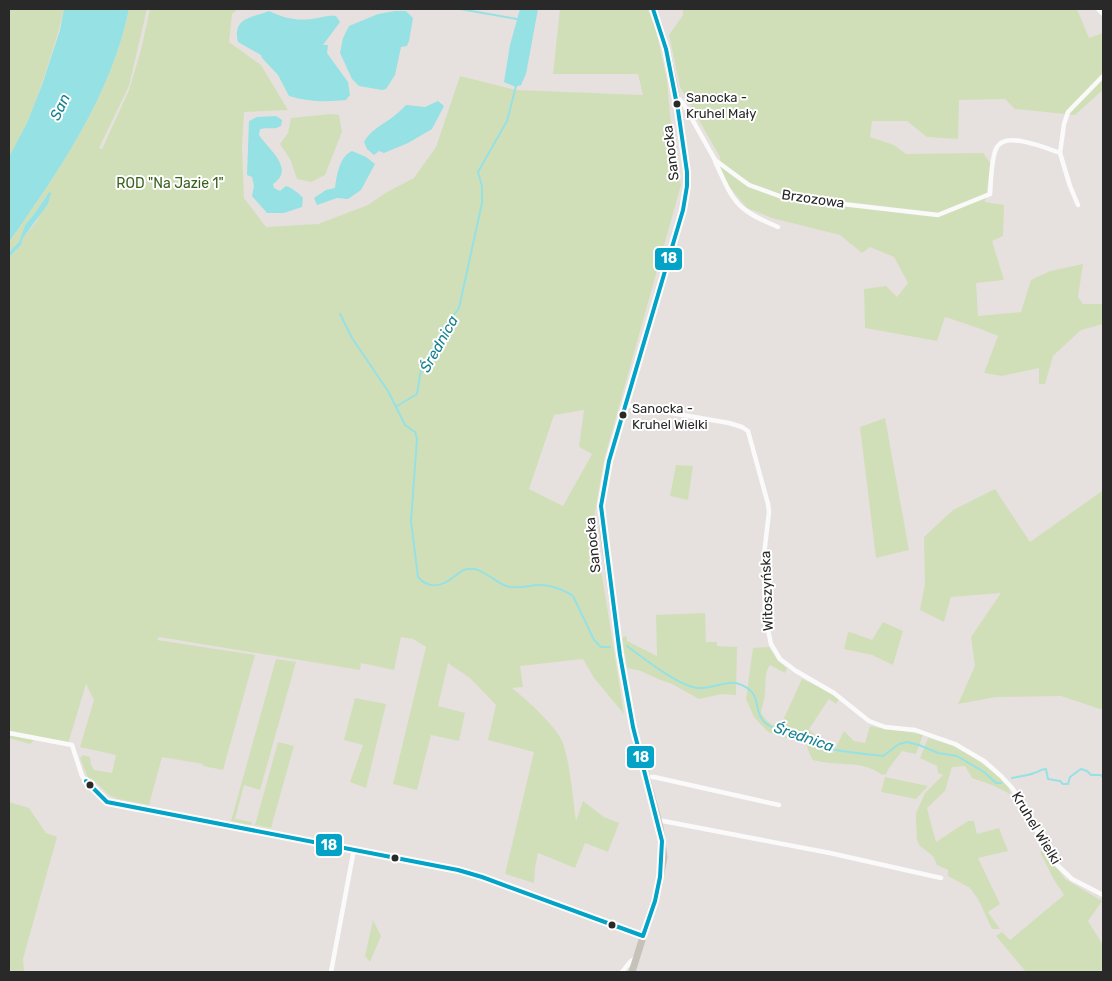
<svg xmlns="http://www.w3.org/2000/svg" width="1112" height="981" font-family="Rubik,sans-serif">
  <rect width="100%" height="100%" fill="#e6e1de"/>
  <path fill="#d1dfb9" fill-rule="evenodd" d="M9,9H64C60,28 54,46 48,65C38,97 27,129 9,157Z
    M129,9H147L129,86L99,148L102,149L129,90L141,50L150,9H238L232,14L229,42L261,65L288,110L244,112L242,147L244,198L266,227L318,224L368,205L387,192L414,178L436,147L460,76L516,90L643,95L638,74H553L560,9H648L655,25L667,80L670,115L681,185L604,460L595,512L601,569L624,714L594,678L583,659L520,666L523,687L512,688C527,700 554,724 562,741C570,760 573,800 576,821L583,801L604,817L619,823L608,852L585,843L575,868L538,853L535,868L534,883L505,874L534,752L488,740L496,705L470,678L448,663L438,706L465,713L459,741L431,735L417,790L393,784L426,647L413,639L401,637L394,670L361,663L360,670L159,637L157,640L255,655L223,770L203,766V764L162,757L149,805L118,799L109,795L91,778H88L80,758L83,755L90,757L91,764L94,770L112,773L116,755L80,747L94,700L86,684L68,744L34,740L30,744L9,738V257L21,245L23,238L37,221L49,192L37,210L25,225L19,242L9,252V242C59,171 111,96 129,9ZM584,410L579,447L592,454L563,506L529,489L554,415Z
    M683,9H1077L1089,38L1103,33V90L1075,115L1015,109L1005,99L959,100L958,139L927,137L907,121H872L870,137L894,145L906,154L983,153L991,164L985,202L1004,205L1003,236L992,241L1004,280L976,283L978,316L1021,312L1031,280L1050,271L1083,264L1078,297L1083,304H1103V324L1081,330L1053,356L1045,384H1039V368L1002,376L984,373L998,336L978,328L945,317L937,341L865,328L864,289L886,286L897,297L908,283L894,257L870,247L862,253L840,235L772,218L747,208L728,185L719,166L720,157L680,87L669,35L683,15Z
    M331,114L339,115L342,132L325,175L311,182L297,179L290,159L280,144L288,133L291,118Z
    M885,418L909,550L876,558L860,427Z
    M676,465L693,466L688,500L670,496Z
    M995,489L1030,542L1102,491L1103,493V710L1061,696L996,697L958,704L975,666L971,637L1001,593L951,597L944,622L920,610L925,584L924,537L953,510Z
    M705,613L706,642H717V646L737,647L736,695L722,694L699,699L672,684L658,679L641,671L627,668L622,639L624,636L627,637V641L657,656L656,615Z
    M883,622L903,631L893,665L872,655L844,649L848,632L856,634L872,640Z
    M769,647L778,661L787,668L785,673L770,665C764,674 766,682 765,692C765,699 762,706 761,713L767,721L779,729L802,679L832,693L839,699L836,704L829,699L809,729L820,740L832,746L831,753H833L844,731L854,741L865,743L870,726C888,731 906,730 923,735L916,754L902,751L889,768L886,774L882,775C862,759 836,767 813,760C808,754 809,747 804,741L782,737L768,732L754,717L746,699L753,648Z
    M276,659L296,662L260,790L244,785L235,819L252,822L251,825L231,821Z
    M355,698L386,704L366,788L350,782L363,745L344,740Z
    M928,738L963,749L1001,778L1009,787L1010,794L992,785L972,778L965,766L952,767L945,791L927,808L936,842L968,821H974L977,834L999,828L1008,851L978,858L1000,904L988,912L1000,929H992L978,899L970,888L948,876V870L937,865L933,856L920,846L917,840L916,822V813L925,793L943,775L938,773L937,766L920,758Z
    M278,742L294,746L271,828L255,825Z
    M885,777L928,786L916,799L881,792Z
    M9,802L29,808L46,833L57,837L23,959L24,972H9Z
    M1044,850L1065,879L1102,901L1088,921L1103,945V972H1026L996,936L1002,932L1010,940L1064,895L1053,878L1040,852Z
    M373,920L381,936L370,962L365,956Z"/>
  <path fill="#96e1e4" d="M64,9H129C111,96 59,171 9,242V157L27,123L42,85L60,30Z
    M520,9H538L526,74L521,85L516,87L504,82L510,45Z
    M269,11C284,18 296,21 312,19C321,18 327,15 336,16L340,22L323,45H328L327,53L348,82L350,95L346,100C326,102 309,102 289,96L278,75L262,58L261,55L238,42C232,18 251,18 269,11Z
    M395,11H406L413,18L409,41L407,46L401,47L395,75L386,89L382,90L359,86L352,79L340,53L343,38L349,26L378,14Z
    M438,101L444,106L432,129L408,143L384,153L379,151L374,155L367,149L364,142C371,129 383,125 394,116C398,113 402,109 406,105L425,107Z
    M276,116L282,120L281,126C274,130 268,127 260,129L259,135C268,149 296,169 273,184L274,188L280,191L286,186C291,187 300,194 303,198L302,207L284,213H267L252,196L254,186L252,177L247,175L249,121L257,117Z
    M352,151L366,157L375,164L361,190L348,199L337,198L317,205L314,198L326,190L335,188C337,175 339,157 352,151Z
    M49,192L51,193L48,204L23,238L21,245L9,257V252L19,242L25,225L37,210Z"/>
  <g fill="none" stroke-linecap="round" stroke-linejoin="round">
    <path stroke="#96e1e4" stroke-width="2" d="M460,9L517,19
      M340,314L352,338L388,391L405,425L415,432L417,439L411,521L418,577C429,590 443,586 455,576C459,573 463,569 468,569C482,567 493,581 506,586C517,590 529,585 540,585C550,585 565,590 573,596L594,640L601,647H610
      M397,406L417,394L421,370L444,328L459,308L482,203V186L478,172L507,121L516,86
      M627,646C643,658 680,687 698,688C710,689 727,681 736,683C767,692 749,712 768,725C778,732 789,731 800,735C808,739 815,744 824,747C843,753 863,753 883,756L899,744L907,742L919,745L938,753L957,756L984,772L996,783H1001
      M1012,778C1019,776 1027,776 1034,773C1039,772 1040,769 1046,769L1048,779L1060,781L1063,784H1068L1070,777L1081,769L1087,771L1091,775H1101L1103,778"/>
    <path stroke="#fbfafa" stroke-width="4.5" d="M1098,9L1103,14
      M677,97L683,103L715,160L749,185L782,197L938,215L990,194C991,182 991,157 997,147C1006,131 1046,148 1060,153
      M715,161C734,203 735,209 778,227
      M1078,205L1070,186L1060,153L1064,124L1068,112L1103,76
      M625,405L729,423L742,427L748,431L768,504L769,512L764,555L765,615L771,644L780,659L796,671L834,693L869,721L885,727L915,730L955,744L984,761L1001,776L1013,789L1055,863L1072,879L1103,895
      M9,733L72,745L82,776L95,791L107,802L458,870L482,877L643,936
      M646,777H654L779,805
      M658,820L830,853L941,878
      M331,972L354,849
      M622,972L631,961L636,958"/>
    <path stroke="#c7c2b9" stroke-width="7" d="M632,972L658,889L664,857L660,827L633,727L620,655L603,531L601,506L609,461L683,210L687,186V172C679,117 674,61 653,9"/>
    <g stroke="#fff" stroke-width="8">
      <path id="bus-1" d="M86,781L107,802L458,870L482,877L643,936L655,901L660,877L662,841L633,727L620,655L601,506L609,461L683,210L687,186V172L678,110L666,49L653,9"/>
    </g>
    <use href="#bus-1" stroke="#02a3c6" stroke-width="4"/>
  </g>
  <g fill="#292929" stroke="#fff" stroke-width="2">
    <circle cx="677" cy="104" r="4.5"/>
    <circle cx="623" cy="415" r="4.5"/>
    <circle cx="90" cy="785" r="4.5"/>
    <circle cx="395" cy="858" r="4.5"/>
    <circle cx="612" cy="925" r="4.5"/>
  </g>
  <g text-anchor="middle" dominant-baseline="central" stroke-width="4" stroke-linejoin="round" paint-order="stroke">
    <g font-size="13" fill="#292929" stroke="#fff" text-anchor="start">
      <text x="686" y="97">Sanocka -<tspan x="686" dy="16">Kruhel Mały</tspan></text>
      <text x="632" y="408">Sanocka -<tspan x="632" dy="16">Kruhel Wielki</tspan></text>
    </g>
    <g font-size="14" fill="#292929" stroke="#fff">
      <text transform="translate(671 153) rotate(-97)">Sanocka</text>
      <text transform="translate(813 199) rotate(8)">Brzozowa</text>
      <text transform="translate(593 545) rotate(-96)">Sanocka</text>
      <text transform="translate(767 591) rotate(-92)">Witoszyńska</text>
      <text transform="translate(1036 828) rotate(59)">Kruhel Wielki</text>
    </g>
    <g font-size="14" fill="#3a611d" stroke="#fff">
      <text x="170" y="183">ROD "Na Jazie 1"</text>
    </g>
    <g font-size="15" font-style="italic" fill="#158191" stroke="#fff">
      <text transform="translate(60 107) rotate(-65)">San</text>
      <text transform="translate(439 344) rotate(-61)">Średnica</text>
      <text transform="translate(804 737) rotate(19)">Średnica</text>
    </g>
  </g>
  <g stroke="#fff" stroke-width="2">
    <rect x="654" y="247" width="29" height="24" rx="5" fill="#02a3c6"/>
    <rect x="626" y="745" width="29" height="24" rx="5" fill="#02a3c6"/>
    <rect x="315" y="833" width="28" height="24" rx="5" fill="#02a3c6"/>
  </g>
  <g font-size="14" text-anchor="middle" font-weight="bold" fill="#fff">
    <text x="669" y="263">18</text>
    <text x="641" y="762">18</text>
    <text x="329" y="850">18</text>
  </g>
  <rect width="1112" height="981" fill="none" stroke="#292929" stroke-width="20"/>
</svg>
